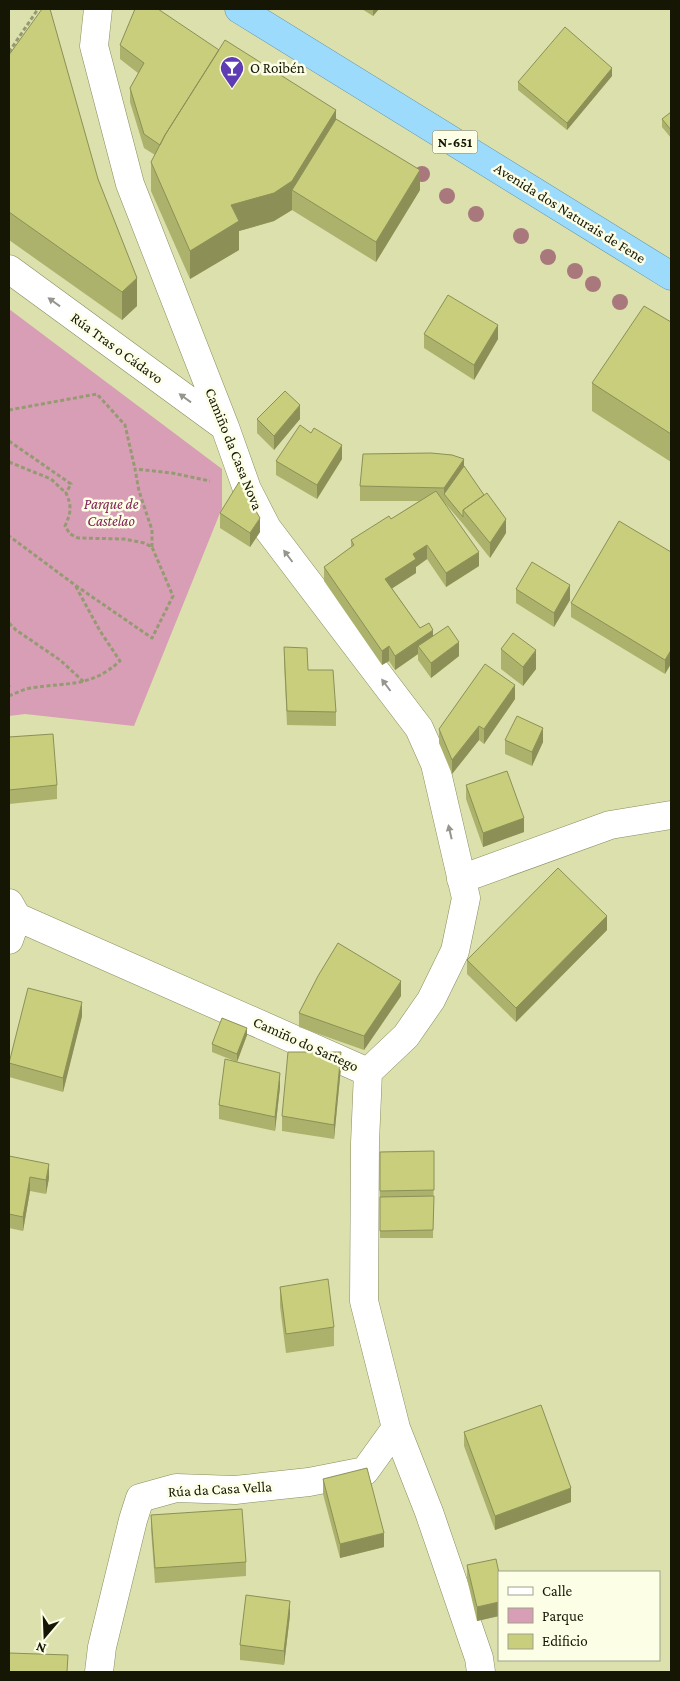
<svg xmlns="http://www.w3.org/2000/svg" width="680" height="1681" font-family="'Crimson Pro',serif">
  <rect width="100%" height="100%" fill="#dbe0ac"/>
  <path fill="#d79eb6" d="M9,309L222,469V508L134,726L25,714L9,716Z"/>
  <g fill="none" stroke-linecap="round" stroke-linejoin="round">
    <g stroke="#898d5d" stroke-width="29">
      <path id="minor" d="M98,9L94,46L130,184L225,427L247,489L267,528L419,728L435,764L466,898L455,951L431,1000L406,1036L368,1072
        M9,269L225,427
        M461,879L610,825L671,815
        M9,903L17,917L368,1072
        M9,940L17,917
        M368,1072L365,1143L364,1301L396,1428L429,1512L479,1658L481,1672
        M99,1672L102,1647L133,1520L140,1498L176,1488L235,1490L309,1482L365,1471L396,1428"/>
    </g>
    <g stroke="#5d90a4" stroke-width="29">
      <path id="trunk" d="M239,9L671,276"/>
    </g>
    <path stroke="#969a72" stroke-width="3" stroke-dasharray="4 2.5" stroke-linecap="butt" d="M9,52L38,9
      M9,410L97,394L125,425L135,469
      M9,441L71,484L66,493C72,506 71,513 65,526L70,534L78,538L124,539L144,543L152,547L173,596L152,638L75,585L9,536
      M9,462L51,479L66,493
      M152,547V530L139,491L135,469L172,473L210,481
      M9,623L16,630L60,660L84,682
      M9,685V687
      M9,696C16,693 24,689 31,688C68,682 90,688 120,661L100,631L75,585"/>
    <use href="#minor" stroke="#fff" stroke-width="28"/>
    <use href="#trunk" stroke="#9cdbfb" stroke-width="28"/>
  </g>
  <g fill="#a8787c">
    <circle cx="422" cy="174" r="8"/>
    <circle cx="447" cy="196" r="8"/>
    <circle cx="476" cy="214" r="8"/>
    <circle cx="521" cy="236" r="8"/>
    <circle cx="548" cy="257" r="8"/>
    <circle cx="575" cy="271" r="8"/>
    <circle cx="593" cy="284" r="8"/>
    <circle cx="620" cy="302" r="8"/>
  </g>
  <path fill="#acb16b" d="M362,9H379L373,16Z
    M120,45L219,50L336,119L420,190L376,262L292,210L274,221L239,231V250L190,279L151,191V162L155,155L144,148L130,102V88L138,73L120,59Z
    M9,55L98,179L137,306L122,320L9,240Z
    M612,76L567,130L518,90V82Z
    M671,112V138L662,127V119Z
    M671,322V462L592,411V383Z
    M424,334L498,339L474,380L424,348Z
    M257,419H300L274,450L257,433Z
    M311,433L342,459L317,499L276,475V461Z
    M464,466L506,533L490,558L463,524L444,502H443L479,566L446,587L427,559L416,567V573L392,588L420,628L433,636L459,656L431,678L418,660V654L395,670L389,661L382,665L324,581V567L351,547V540L391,519L419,501H360V486Z
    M220,513L260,532L250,547L220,528Z
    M671,552L665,674L571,617V603Z
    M516,589L570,600L554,627L516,603Z
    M284,647L308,670L336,712V726L287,725L284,661Z
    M501,649L536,669L523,686L501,669Z
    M515,699L484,744L479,740L452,774L439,743V729Z
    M9,737L57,785V799L9,804Z
    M505,740L543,742L532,766L505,754Z
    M466,785L524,832L483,847L466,799Z
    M607,930L516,1022L467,974V960Z
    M401,996L364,1050L299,1027V1013Z
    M82,1016L63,1092L9,1077V1063Z
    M247,1035L237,1062L280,1087L275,1131L219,1119V1105L237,1062L212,1052V1044Z
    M341,1067L334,1139L282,1131V1116Z
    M434,1151L433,1238H380V1152Z
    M9,1156L49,1178L46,1194L30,1191L23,1231L9,1228Z
    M280,1287L334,1327V1346L286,1353L280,1306Z
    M464,1432L571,1502L495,1530L464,1446Z
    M323,1479L384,1547L340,1558L323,1494Z
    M151,1515L246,1562V1576L155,1583L151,1529Z
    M467,1565L499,1573V1616L477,1621L467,1579Z
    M290,1615L284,1665L240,1660V1645Z"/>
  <path fill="#8c9057" d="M373,9H379L373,16Z
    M612,68V76L567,130V123Z
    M336,110V138L292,190V210L274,221L239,231V250L190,279V251L231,205Z
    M420,170V190L376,262V242Z
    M137,278V306L122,320V292Z
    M498,325V339L474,380V365Z
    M300,405V419L274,450V436Z
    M342,445V459L317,499V485Z
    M464,459V473L444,494V488Z
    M260,518V532L250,547V533Z
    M506,519V533L490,558V543Z
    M427,545V559L416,567V573L385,593V579L413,554Z
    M479,552V566L446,587V573Z
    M570,585V600L554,627V613Z
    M433,630V644L418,646V654L395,670V656Z
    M459,642V656L431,678V663Z
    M389,646V661L382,665V651Z
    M536,650V669L523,686V667Z
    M671,650V664L665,674V660Z
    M515,685V699L484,744V729Z
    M479,726V740L452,774V760Z
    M543,728V742L532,766V752Z
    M524,818V832L483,847V833Z
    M607,916V930L516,1022V1008Z
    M401,981V996L364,1050V1036Z
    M82,1002V1016L63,1092V1078Z
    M247,1028V1035L237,1062V1054Z
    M341,1052V1067L334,1139V1125Z
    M280,1073V1087L275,1131V1117Z
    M49,1164V1178L46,1194V1180Z
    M30,1177V1191L23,1231V1217Z
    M571,1488V1502L495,1530V1516Z
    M384,1533V1547L340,1558V1544Z
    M290,1601V1615L284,1665V1651Z
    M499,1602V1616L477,1621V1607Z"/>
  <path fill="#c8ce7c" stroke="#8c9057" d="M42,9H50L98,179L137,278L122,292L9,212V55Z
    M135,9H158L219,50L165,135L160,145L144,134L130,88L144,63L120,45Z
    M565,27L612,68L567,123L518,82Z
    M225,40L336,110L292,181L274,193L231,205L239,221L190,251L151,162L165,135Z
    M671,112V130L662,119Z
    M336,119L420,170L376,242L292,190Z
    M448,295L498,325L474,365L424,334Z
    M644,306L671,322V434L592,383Z
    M285,391L300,405L274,436L257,419Z
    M300,425L311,433L314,428L342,445L317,485L276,461Z
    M431,453L452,455L464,459L444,488L360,486L363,454Z
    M464,466L484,495L463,510V517L444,494Z
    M239,482L260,518L250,533L220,513Z
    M436,491L479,552L446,573L427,545L413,554L416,559L385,579L420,628L429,623L433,630L395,656L389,646L382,651L324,567L354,545L351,540L389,516L391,519Z
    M487,493L506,519L490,543L463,510Z
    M619,521L671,552V650L665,660L571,603Z
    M532,562L570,585L554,613L516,589Z
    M448,626L459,642L431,663L418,646Z
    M513,633L536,650L523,667L501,649Z
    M284,647L307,648L308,670H333L336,712L287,711Z
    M485,664L515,685L484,729L479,726L452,760L439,729Z
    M517,716L543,728L532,752L505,740Z
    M53,734L57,785L9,790V737Z
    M507,771L524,818L483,833L466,785Z
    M558,868L607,916L516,1008L467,960Z
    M338,943L401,981L364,1036L299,1013L318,976Z
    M28,988L82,1002L63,1078L9,1063Z
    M222,1018L247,1028L237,1054L212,1044Z
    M288,1052H341L334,1125L282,1116Z
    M225,1059L280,1073L275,1117L219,1105Z
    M434,1151V1190L380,1191V1152Z
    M9,1156L49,1164L46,1180L30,1177L23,1217L9,1214Z
    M434,1196L433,1230L380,1231V1197Z
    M328,1279L334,1327L286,1334L280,1287Z
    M541,1405L571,1488L495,1516L464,1432Z
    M367,1468L384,1533L340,1544L323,1479Z
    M242,1509L246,1562L155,1568L151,1515Z
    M496,1559L499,1573V1602L477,1607L467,1565Z
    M246,1595L290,1601L284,1651L240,1645Z
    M9,1653L68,1655L67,1672H9Z"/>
  <defs><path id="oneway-solid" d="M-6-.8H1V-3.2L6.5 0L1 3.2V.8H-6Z" transform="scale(1.25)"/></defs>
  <g fill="#96968e">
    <use href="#oneway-solid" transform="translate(54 302) rotate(-144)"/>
    <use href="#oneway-solid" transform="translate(185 398) rotate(-144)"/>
    <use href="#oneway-solid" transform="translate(288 556) rotate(-127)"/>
    <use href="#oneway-solid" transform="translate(386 685) rotate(-127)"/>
    <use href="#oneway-solid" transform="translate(450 832) rotate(-103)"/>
  </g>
  <defs>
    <g id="bar-pin" transform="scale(1.25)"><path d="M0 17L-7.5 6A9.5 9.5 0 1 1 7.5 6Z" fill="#5f3cb4" stroke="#fcfee5"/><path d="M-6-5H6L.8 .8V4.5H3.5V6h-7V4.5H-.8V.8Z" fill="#fff"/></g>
  </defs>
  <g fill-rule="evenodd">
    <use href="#bar-pin" x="232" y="68"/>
  </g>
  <g text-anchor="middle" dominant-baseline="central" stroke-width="5" stroke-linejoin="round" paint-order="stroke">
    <rect fill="#fcfee5" stroke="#5a5c48" stroke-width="1" x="432.5" y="130.5" width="45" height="23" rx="4"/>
    <g font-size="14" font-weight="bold" fill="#151604">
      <text x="455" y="142">N-651</text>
    </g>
    <g font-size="15" fill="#151604" stroke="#fcfee5" text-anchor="start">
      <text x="250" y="68">O Roibén</text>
    </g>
    <g font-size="15" fill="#151604" stroke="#fcfee5">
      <text transform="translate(570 213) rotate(32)">Avenida dos Naturais de Fene</text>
      <text transform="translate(117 348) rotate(36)">Rúa Tras o Cádavo</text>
      <text transform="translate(234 449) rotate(68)">Camiño da Casa Nova</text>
      <text transform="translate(306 1044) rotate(24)">Camiño do Sartego</text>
      <text transform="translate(220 1489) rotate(-3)">Rúa da Casa Vella</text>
    </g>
    <g font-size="15" font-style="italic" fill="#7f2355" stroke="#fcfee5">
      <text x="111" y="504">Parque de<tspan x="111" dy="17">Castelao</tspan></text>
    </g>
  </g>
  <rect width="680" height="1681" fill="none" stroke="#151604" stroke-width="20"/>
  <rect x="498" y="1571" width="162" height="90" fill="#fcfee5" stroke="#a0a18b"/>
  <rect x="508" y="1587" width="25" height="8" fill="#ffffff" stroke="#a0a18b"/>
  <text x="542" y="1596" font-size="15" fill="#151604">Calle</text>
  <rect x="508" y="1608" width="25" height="15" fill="#d79eb6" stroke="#a0a18b"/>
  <text x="542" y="1621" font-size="15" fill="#151604">Parque</text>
  <rect x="508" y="1634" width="25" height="15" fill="#c8ce7c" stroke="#a0a18b"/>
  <text x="542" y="1646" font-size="15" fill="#151604">Edificio</text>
  <g transform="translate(45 1636) rotate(199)" stroke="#fcfee5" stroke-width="4" paint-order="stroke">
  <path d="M0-4L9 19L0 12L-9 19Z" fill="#151604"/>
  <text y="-8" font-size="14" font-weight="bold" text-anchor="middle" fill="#151604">N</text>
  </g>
</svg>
